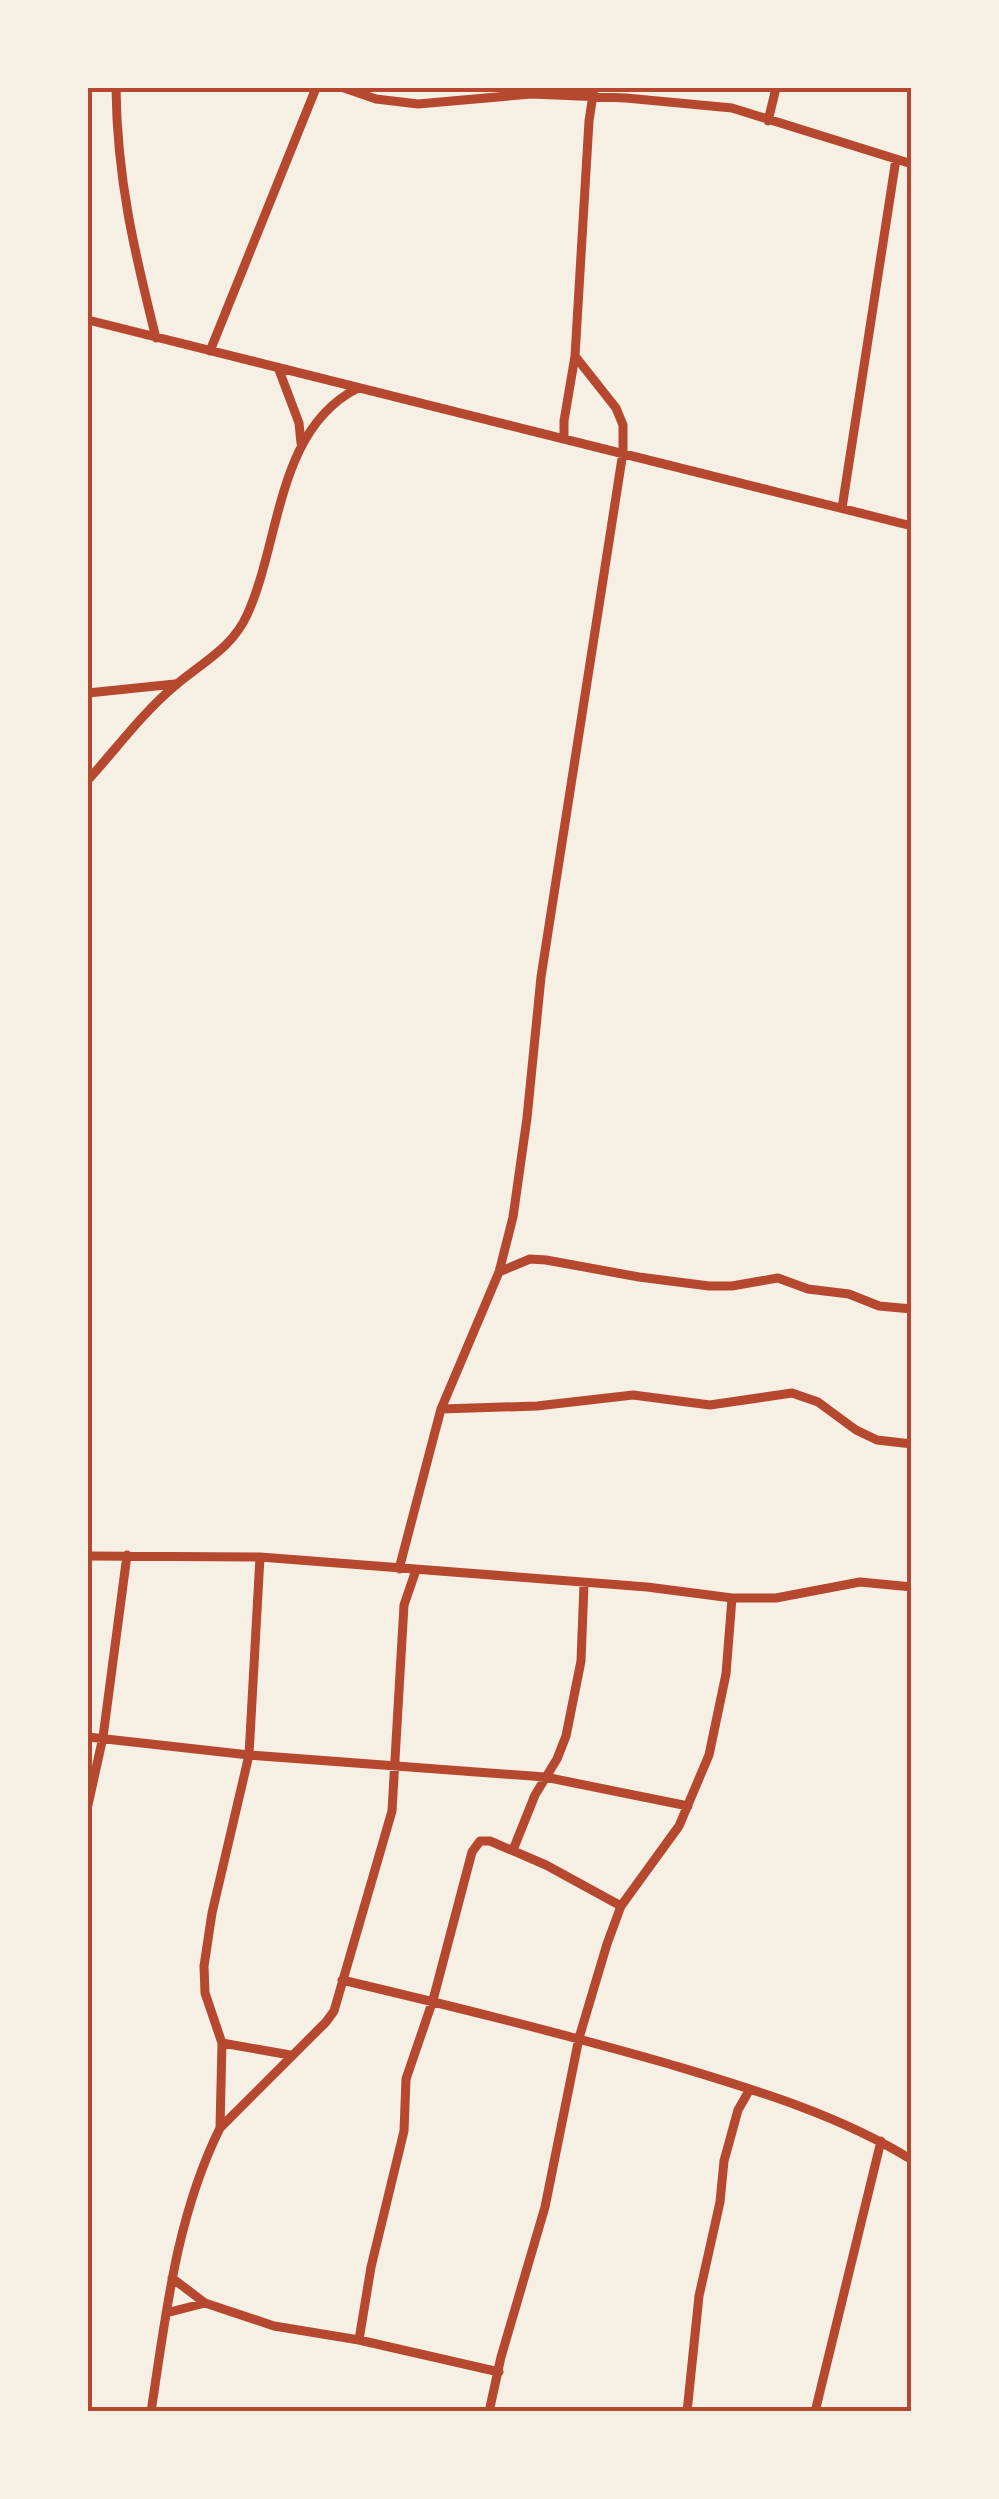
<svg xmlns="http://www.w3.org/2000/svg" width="999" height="2499" font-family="Jost,sans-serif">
  <rect width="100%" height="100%" fill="#f6efe4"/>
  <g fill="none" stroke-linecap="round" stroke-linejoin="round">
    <path stroke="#b5482f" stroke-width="9" d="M116,88C117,179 134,250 156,338
      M344,88L376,99L418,104L531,94L626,98L732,108L912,164
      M768,121L776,88
      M88,320L912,526
      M210,351L316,88
      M279,370L299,423L301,443
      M564,438V421L575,356L589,121L594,88
      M842,508L896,159
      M88,693L175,684
      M88,780C117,748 143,712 177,684C203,662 232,648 247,615C281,541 276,429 358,388
      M499,1272L530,1259L546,1260L639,1277L709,1286H732L778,1278L808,1289L849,1294L879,1306L912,1309
      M441,1409L537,1406L633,1395L710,1405L792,1393L818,1402L856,1430L877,1440L912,1444
      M88,1556L260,1557L647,1587L732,1598H776L860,1582L912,1587
      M399,1569L441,1409L499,1272L513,1217L527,1118L541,977L623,452V425L616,408L575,356
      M88,1737L249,1755L545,1777L688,1806
      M88,1805L103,1737L127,1555
      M513,1850L535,1795L557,1759L566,1736L581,1661L584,1584
      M342,1980C452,2006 561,2033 669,2064C752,2089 838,2114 912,2160
      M222,2043L290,2055
      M220,2128L222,2043L205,1993L204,1966L212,1913L249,1755L260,1557
      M172,2278L205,2303L274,2326L359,2340L499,2372
      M166,2313L205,2303
      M359,2340L371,2267L404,2131L406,2079L433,2000L472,1852L480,1841H490L546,1865L621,1906
      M151,2412C166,2314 176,2217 220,2128L326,2022L334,2011L392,1811L404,1605L416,1570
      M489,2412L501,2357L545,2207L579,2038L607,1944L621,1906L679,1826L709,1755L726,1674L732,1598
      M687,2412L699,2296L720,2202L724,2161L738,2110L750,2089
      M815,2412L881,2141"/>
  </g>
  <rect width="999" height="2499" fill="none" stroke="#f6efe4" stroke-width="180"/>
  <rect x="90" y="90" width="819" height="2319" fill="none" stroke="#b5482f" stroke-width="4"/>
</svg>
